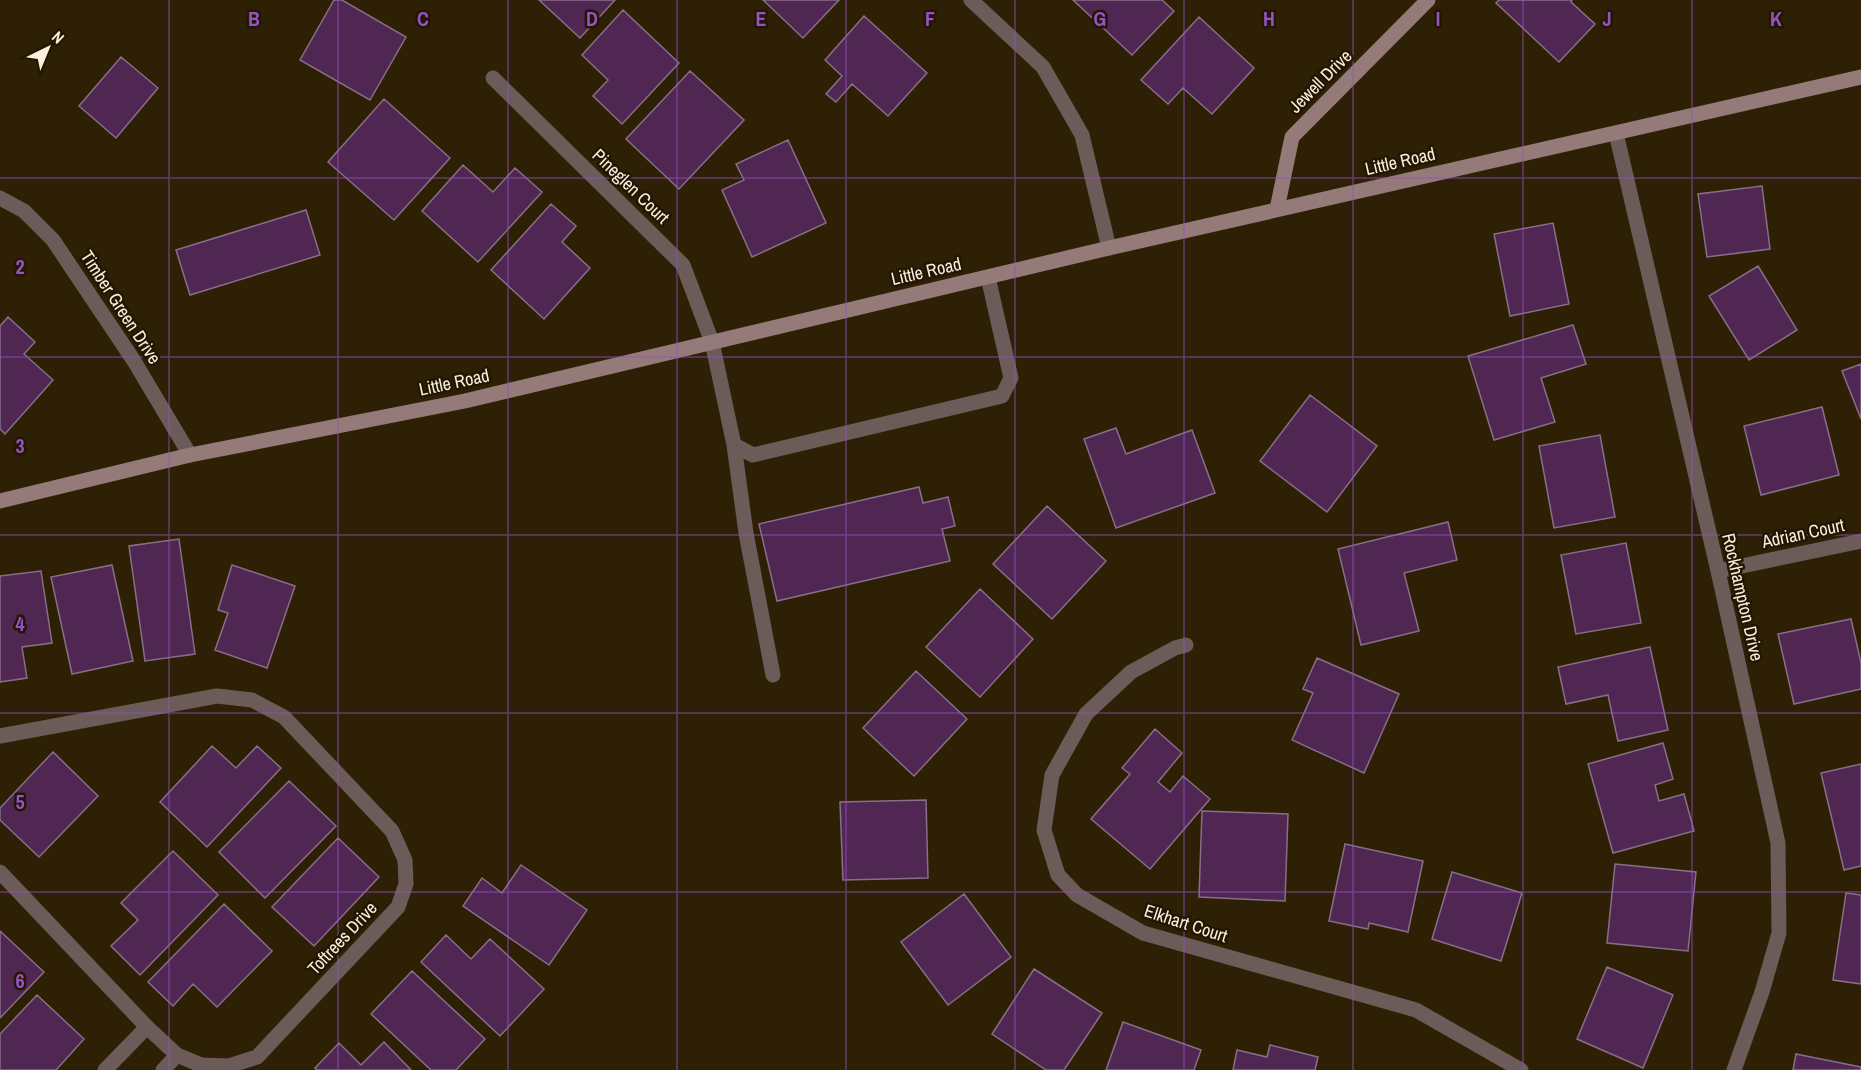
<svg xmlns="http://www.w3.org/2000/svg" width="1861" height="1070" font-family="'Archivo Narrow',sans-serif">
  <rect width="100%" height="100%" fill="#2e2004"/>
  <path fill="#502653" stroke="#876f88" stroke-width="1.5" d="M334,0H342L406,37L370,100L300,60Z
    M539,0H615L580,38Z
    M763,0H839L803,38Z
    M1073,0H1162L1174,11L1132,55Z
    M1499,0H1572L1571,2L1595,24L1559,62L1496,3Z
    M623,10L679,63L622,124L593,96L608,80L582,55Z
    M864,16L927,73L888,116L852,84L836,102L826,94L842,76L825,60Z
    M1199,17L1254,68L1212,114L1183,88L1168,104L1141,80Z
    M121,57L158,88L116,138L79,106Z
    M690,71L744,120L679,189L626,139Z
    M384,99L450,158L394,220L328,162Z
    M788,140L826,223L752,257L722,190L744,180L736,164Z
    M463,165L493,192L515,168L542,192L478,262L422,211Z
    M1762,186L1770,249L1707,257L1698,194Z
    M551,204L576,226L562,242L590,268L544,319L491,270Z
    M306,210L320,255L190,295L176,250Z
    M1553,223L1569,304L1510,316L1494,234Z
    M1758,266L1797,330L1749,360L1709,296Z
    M8,317L35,342L24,354L53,380L5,434L0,429V326Z
    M1573,325L1586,364L1541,378L1555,422L1494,440L1468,356Z
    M1861,364V419L1842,371Z
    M1310,395L1377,446L1327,512L1260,461Z
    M1822,407L1839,475L1761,495L1744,426Z
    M1116,428L1126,454L1192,430L1215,493L1116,528L1084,439Z
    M1600,435L1615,517L1554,528L1539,446Z
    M919,487L923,503L948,497L955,526L942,529L950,561L777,601L759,524Z
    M1047,506L1106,561L1052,619L993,564Z
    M1448,522L1457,560L1404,573L1419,631L1361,645L1338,549Z
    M179,539L195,654L145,661L129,546Z
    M1626,543L1641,623L1576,634L1561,555Z
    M112,565L133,661L72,674L51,577Z
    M232,565L295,586L267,668L215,650L228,613L218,610Z
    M41,571L52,643L22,647L27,678L0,682V576Z
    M980,589L1033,639L980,697L926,647Z
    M1851,619L1861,663V689L1794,704L1778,634Z
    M1650,647L1668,730L1618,741L1608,695L1566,704L1558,667Z
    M1317,658L1399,694L1364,773L1292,740L1313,693L1303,689Z
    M916,671L967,719L914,776L863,728Z
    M1155,729L1182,753L1158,782L1170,792L1183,776L1210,799L1150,869L1091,819L1130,774L1122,768Z
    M1663,743L1673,779L1655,785L1659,801L1684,794L1694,831L1613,853L1588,764Z
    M212,746L236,768L257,746L281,768L207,847L160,802Z
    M53,752L98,796L39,857L0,820V808Z
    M1861,764V866L1844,870L1821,773Z
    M289,781L336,826L265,898L219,852Z
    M926,800L928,878L843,880L840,802Z
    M1202,811L1288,814L1285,901L1199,897Z
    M338,838L379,877L314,946L272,907Z
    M1345,844L1423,861L1408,932L1369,923L1368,929L1329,921Z
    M173,851L218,895L140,975L111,946L138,920L121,903Z
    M1615,864L1696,872L1688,951L1607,943Z
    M521,865L587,910L549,965L463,906L482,878L502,893Z
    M1452,872L1522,893L1501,961L1432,939Z
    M1846,893L1861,895V984L1833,980Z
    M964,894L1011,957L948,1005L901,942Z
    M224,904L272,951L217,1007L193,984L173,1006L148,982Z
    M0,931L44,972L0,1018Z
    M446,935L471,959L490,939L544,989L500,1036L421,962Z
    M1607,967L1673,995L1643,1068L1577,1039Z
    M1034,969L1102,1013L1064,1070H1046L992,1034Z
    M412,971L485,1039L456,1070H431L371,1014Z
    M37,995L84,1039L56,1070H0V1034Z
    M1123,1022L1201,1050L1194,1070H1106Z
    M384,1042L411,1070H317L315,1068L339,1043L361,1065Z
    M1270,1045L1318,1057L1315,1070H1233L1237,1050L1267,1057Z
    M1796,1054L1861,1067V1070H1793Z"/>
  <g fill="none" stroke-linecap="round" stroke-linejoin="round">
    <path stroke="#6b5b59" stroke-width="15" d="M712,342L734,445L753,455L1002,396L1011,378L988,277
      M734,445L746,533L773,675
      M0,736L217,696L252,700L284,717L392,831L405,860L406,884L398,907L257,1057L229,1066L201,1065L177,1055L147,1027L0,872"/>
    <path stroke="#6b5b59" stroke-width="15" d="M971,0L1043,67L1082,135L1109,248
      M493,78L683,265L712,342
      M1616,133L1718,571L1778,843L1779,933L1762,992L1734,1070
      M0,198L24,211L53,240L134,361L190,455
      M1718,571L1861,541
      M1186,645L1175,648L1131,672L1086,714L1052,775L1044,830L1058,875L1077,895L1143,933L1416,1010L1521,1070
      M105,1070L147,1027
      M163,1070L177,1055"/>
    <path stroke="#947a78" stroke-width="15" d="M1277,209L1292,137L1428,0
      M0,501L190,455L465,401L1109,248L1861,77"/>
  </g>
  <path fill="none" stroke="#9453c6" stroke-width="1.5" stroke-opacity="0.55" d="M169,0V1070M338,0V1070M508,0V1070M677,0V1070M846,0V1070M1015,0V1070M1184,0V1070M1353,0V1070M1523,0V1070M1692,0V1070M0,178H1861M0,357H1861M0,535H1861M0,713H1861M0,892H1861"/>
  <g text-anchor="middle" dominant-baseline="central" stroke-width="5" stroke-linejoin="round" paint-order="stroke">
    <g font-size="18" fill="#f9f0e0" stroke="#241600">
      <text transform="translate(1320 81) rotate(-45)">Jewell Drive</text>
      <text transform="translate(1400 161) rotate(-13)">Little Road</text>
      <text transform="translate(631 186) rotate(44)">Pineglen Court</text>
      <text transform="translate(926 271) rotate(-13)">Little Road</text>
      <text transform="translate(121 307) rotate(57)">Timber Green Drive</text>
      <text transform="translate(454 382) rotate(-12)">Little Road</text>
      <text transform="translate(1803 533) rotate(-12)">Adrian Court</text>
      <text transform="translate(1743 597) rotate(77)">Rockhampton Drive</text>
      <text transform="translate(1186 923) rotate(18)">Elkhart Court</text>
      <text transform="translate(342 938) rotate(-47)">Toftrees Drive</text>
    </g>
  </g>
  <g font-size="20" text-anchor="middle" font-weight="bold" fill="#9453c6" stroke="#241600" stroke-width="5" stroke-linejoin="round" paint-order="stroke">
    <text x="254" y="26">B</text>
    <text x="423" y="26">C</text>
    <text x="592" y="26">D</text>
    <text x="761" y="26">E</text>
    <text x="930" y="26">F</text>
    <text x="1100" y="26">G</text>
    <text x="1269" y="26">H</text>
    <text x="1438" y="26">I</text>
    <text x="1607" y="26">J</text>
    <text x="1776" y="26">K</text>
    <text x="20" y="274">2</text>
    <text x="20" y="453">3</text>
    <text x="20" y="631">4</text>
    <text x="20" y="809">5</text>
    <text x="20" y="988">6</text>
  </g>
  <g transform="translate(48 48) rotate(43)" stroke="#241600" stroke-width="4.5" paint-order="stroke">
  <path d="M0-4.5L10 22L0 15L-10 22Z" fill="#f9f0e0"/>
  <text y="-9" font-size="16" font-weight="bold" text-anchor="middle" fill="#f9f0e0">N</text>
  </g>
</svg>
